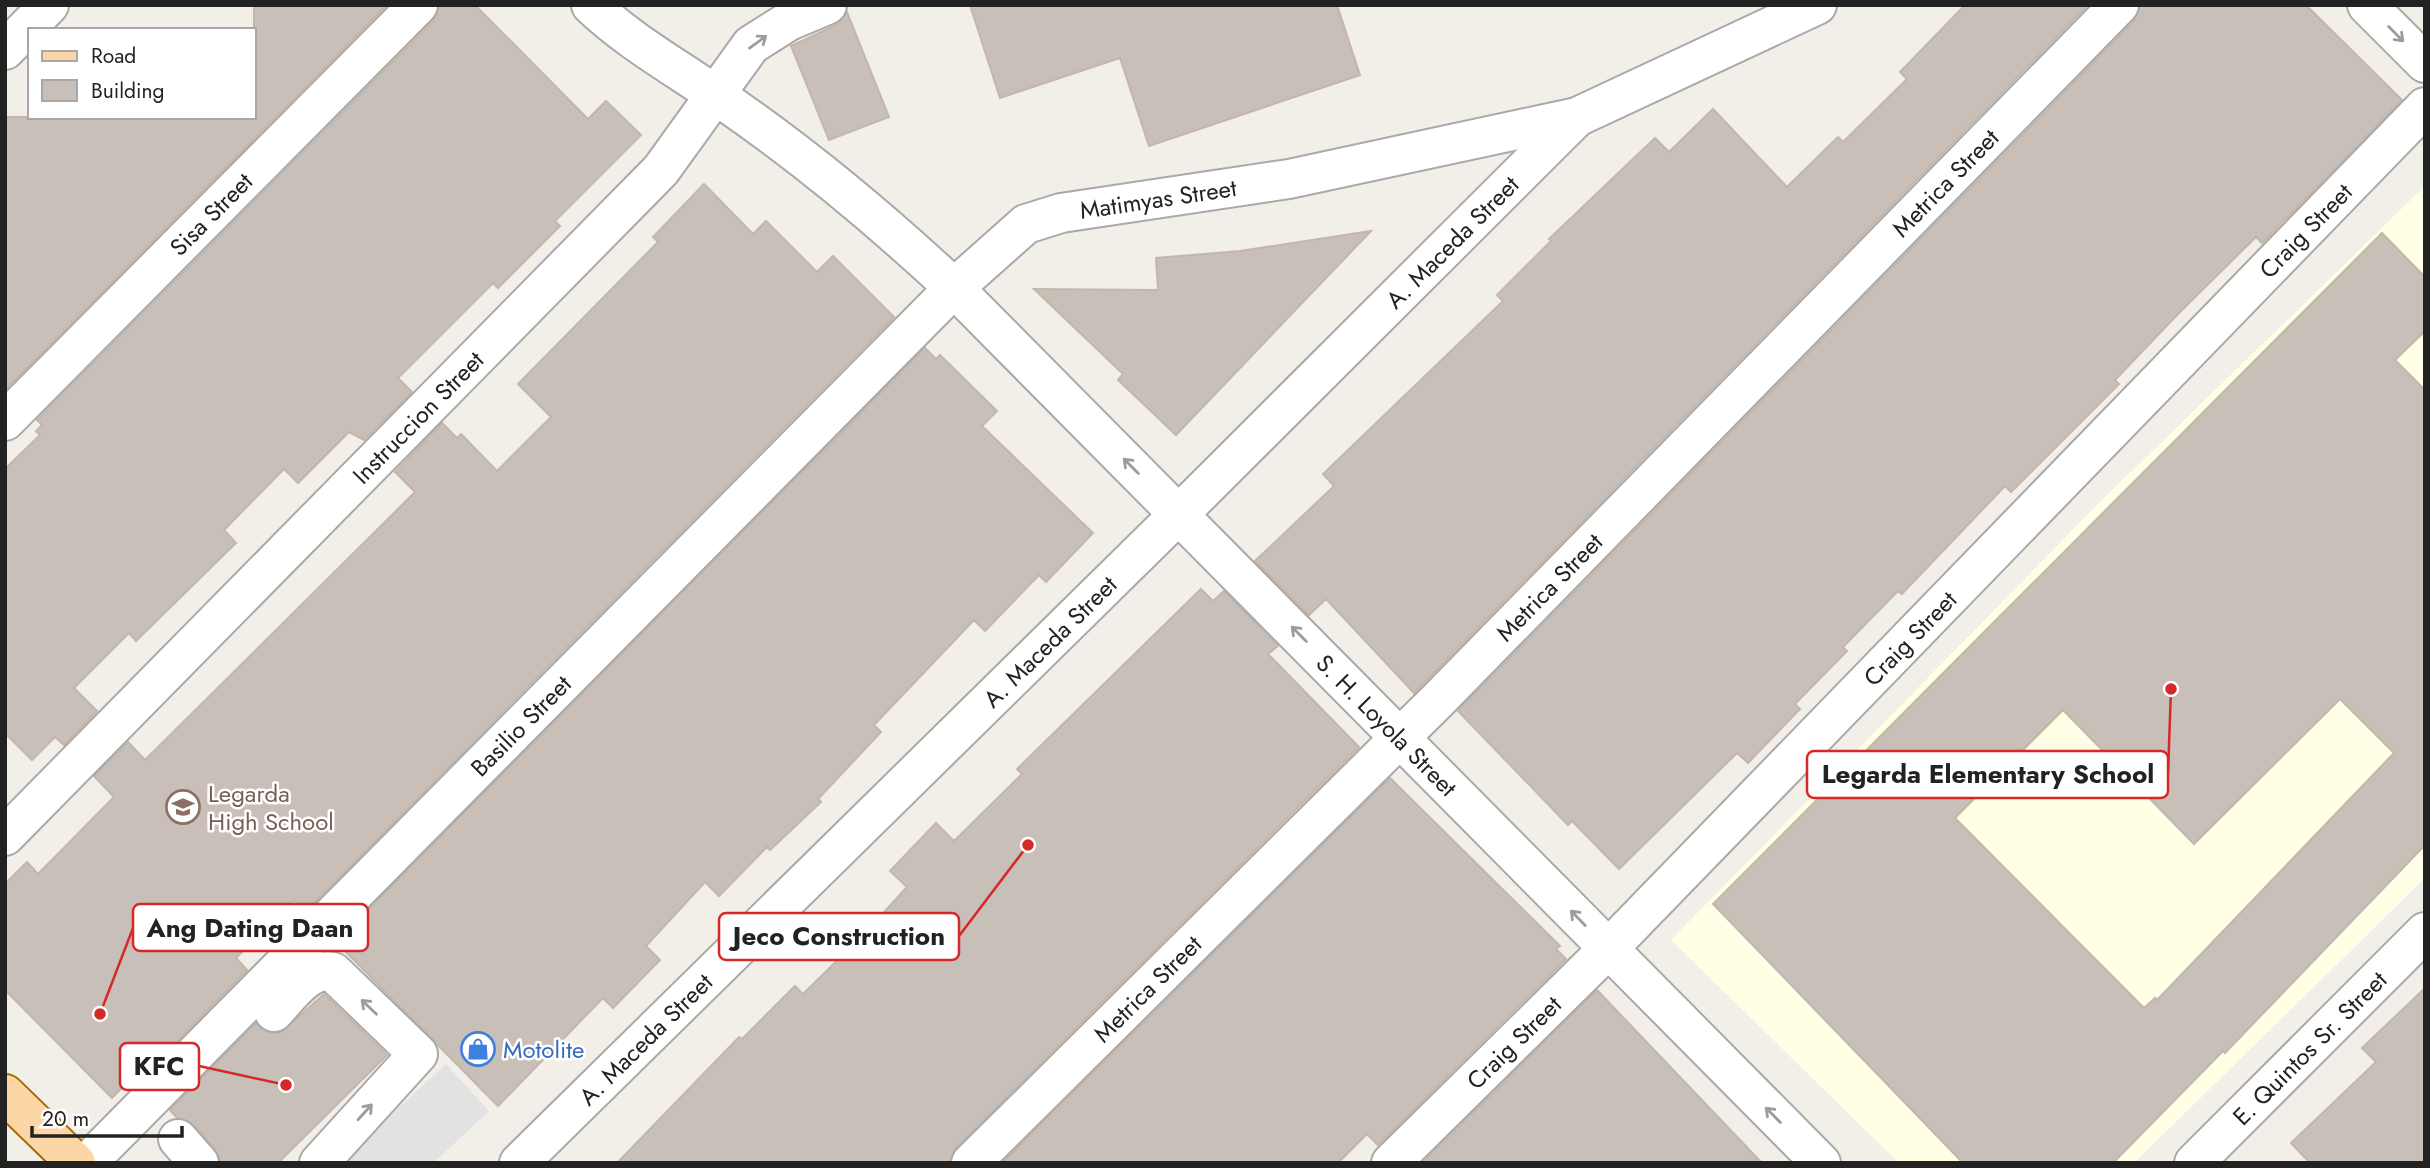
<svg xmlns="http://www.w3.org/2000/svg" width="2430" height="1168" font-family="Jost,sans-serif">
  <rect width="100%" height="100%" fill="#f2efe9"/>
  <path fill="#ffffe5" d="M2425,186V878L2134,1163H1899L1671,940L2101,501Z"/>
  <path fill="#e2e2e2" d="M446,1064L489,1111L433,1163H339Z"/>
  <path fill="#c7bfb8" stroke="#c4b6ab" stroke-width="2" fill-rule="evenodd" d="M254,5H387L6,389L5,117H254Z
    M439,5H475L588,119L606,101L641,135L555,221L560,226L498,288L493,283L398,378L412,392L364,440L349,432L298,483L284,469L224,530L236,543L136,641L129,633L74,688L97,711L64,745L55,737L32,760L5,733V469L40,435L36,431L42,425L37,420L434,20Z
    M970,5H1337L1360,75L1149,146L1120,58L1000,98Z
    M1965,5H2088L1414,693L1326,599L1309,615L1255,561L1334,486L1323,474L1503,301L1497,295L1551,241L1549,239L1655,138L1669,152L1713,109L1787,187L1838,137L1843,142L1907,79L1900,72Z
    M2140,5H2306L2402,100L2262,243L2256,237L2179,313L2115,380L2119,384L2011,492L2005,486L1902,594L1898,591L1843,647L1847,651L1795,704L1800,709L1748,763L1737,753L1619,869L1572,821L1568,825L1458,711L2135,20Z
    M847,12L889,117L829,140L791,46L836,25Z
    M704,184L753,234L766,221L817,272L833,256L894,317L306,911L294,900L236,958L247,970L140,1079L135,1074L112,1098L5,990V884L27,862L38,874L114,797L94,776L128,742L145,760L415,492L395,472L442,423L457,438L461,434L497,471L551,417L518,384L658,242L653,237Z
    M1371,231L1176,435L1118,380L1123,374L1034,289L1158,290L1156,258L1240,251Z
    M2382,233L2425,277V331L2395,360L2425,390V845L2225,1053L2223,1051L2113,1163H1963L1713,904ZM2340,699L2394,753L2157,1000L2155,998L2144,1008L1955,818L2063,710L2194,844Z
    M925,348L936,359L940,355L997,411L982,426L1093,533L1046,582L1039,575L985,631L974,620L874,725L881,732L818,799L821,802L770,850L767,847L719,896L705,882L646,946L660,960L613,1008L603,998L498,1106L336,942Z
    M1201,589L1213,601L1224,591L1278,646L1268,654L1359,747L956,1147L950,1163H617L739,1037L742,1039L795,986L803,994L864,934L907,887L890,871L936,823L954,841L1022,774L1017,769Z
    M1390,778L1560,946L1556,949L1566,959L1378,1145L1367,1134L1338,1163H1002Z
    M2425,988V1163H2310L2291,1143L2376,1062L2362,1048Z
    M1597,990L1762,1163H1422Z
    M324,994L387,1055L278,1163H221L215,1149L194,1125L177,1118L170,1110L256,1023L269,1033L281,1032Z"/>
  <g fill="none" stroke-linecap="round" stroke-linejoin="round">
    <g stroke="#a9a9a9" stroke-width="42">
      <g id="minor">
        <path id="s1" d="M591,5C630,42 674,66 717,96C801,153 880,219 954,288L1821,1163"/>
        <path d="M2367,5L2425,63"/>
        <path d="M5,50L49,5"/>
        <path id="s2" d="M5,421L418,5"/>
        <path id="s3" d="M5,836L661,170L751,45L789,21L827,5"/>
        <path d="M274,1012C289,996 309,966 333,972L418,1054L319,1163"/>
        <path d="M178,1139L199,1163"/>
        <path id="s4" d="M87,1163L954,288L1026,224L1061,213L1289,179L1577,117L1817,5"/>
        <path id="s5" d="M519,1163L1179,514L1577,117"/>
        <path id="s6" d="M971,1163L1438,700L2119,5"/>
        <path id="s7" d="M1391,1163L1608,949L2425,107"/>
        <path id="s8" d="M2194,1163L2425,932"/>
      </g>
    </g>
    <g stroke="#a06b00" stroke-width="42">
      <path id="major" d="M5,1094L76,1163"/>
    </g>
    <use href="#minor" stroke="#fff" stroke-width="38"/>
    <use href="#major" stroke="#fcd6a4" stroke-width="38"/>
  </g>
  <defs><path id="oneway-shaft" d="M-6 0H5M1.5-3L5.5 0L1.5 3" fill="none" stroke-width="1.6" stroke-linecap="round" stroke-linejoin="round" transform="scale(1.75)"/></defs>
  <g stroke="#9c9c9c">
    <use href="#oneway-shaft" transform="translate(2396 34) rotate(45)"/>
    <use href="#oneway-shaft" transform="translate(758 42) rotate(-36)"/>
    <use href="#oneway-shaft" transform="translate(1131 466) rotate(-135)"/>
    <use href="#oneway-shaft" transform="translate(1299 634) rotate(-135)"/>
    <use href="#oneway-shaft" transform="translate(1578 918) rotate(-134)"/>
    <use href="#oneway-shaft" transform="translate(369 1007) rotate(-136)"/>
    <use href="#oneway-shaft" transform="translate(365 1112) rotate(-48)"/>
    <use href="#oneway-shaft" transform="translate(1773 1115) rotate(-135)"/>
  </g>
  <defs>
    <g id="school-ring" transform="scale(1.75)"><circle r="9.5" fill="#fff" stroke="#8d6e63" stroke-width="1.5"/><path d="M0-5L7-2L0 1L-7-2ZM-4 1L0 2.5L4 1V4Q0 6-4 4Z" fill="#8d6e63"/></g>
    <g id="shop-ring" transform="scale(1.75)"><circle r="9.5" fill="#fff" stroke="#3f7fe0" stroke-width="1.5"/><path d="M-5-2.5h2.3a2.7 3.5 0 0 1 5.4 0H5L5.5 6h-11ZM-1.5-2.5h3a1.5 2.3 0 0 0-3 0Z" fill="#3f7fe0"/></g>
  </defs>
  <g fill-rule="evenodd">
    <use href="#school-ring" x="183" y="807"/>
    <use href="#shop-ring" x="478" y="1049"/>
  </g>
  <g text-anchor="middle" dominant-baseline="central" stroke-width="5" stroke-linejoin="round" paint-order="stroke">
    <g font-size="24" fill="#222" stroke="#fff">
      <text stroke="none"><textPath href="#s6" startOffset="1382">Metrica Street</textPath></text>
      <text stroke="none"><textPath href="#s4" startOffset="1463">Matimyas Street</textPath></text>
      <text stroke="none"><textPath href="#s2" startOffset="292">Sisa Street</textPath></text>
      <text stroke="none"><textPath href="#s7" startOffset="1306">Craig Street</textPath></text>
      <text stroke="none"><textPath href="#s5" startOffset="1311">A. Maceda Street</textPath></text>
      <text stroke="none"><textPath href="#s3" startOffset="588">Instruccion Street</textPath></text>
      <text stroke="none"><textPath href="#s6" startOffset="816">Metrica Street</textPath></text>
      <text stroke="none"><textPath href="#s7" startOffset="738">Craig Street</textPath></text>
      <text stroke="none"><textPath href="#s5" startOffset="744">A. Maceda Street</textPath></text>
      <text stroke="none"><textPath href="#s4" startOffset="616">Basilio Street</textPath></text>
      <text stroke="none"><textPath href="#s1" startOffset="1076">S. H. Loyola Street</textPath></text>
      <text stroke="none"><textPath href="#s6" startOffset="248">Metrica Street</textPath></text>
      <text stroke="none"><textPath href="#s5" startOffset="177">A. Maceda Street</textPath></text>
      <text stroke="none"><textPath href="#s7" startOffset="172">Craig Street</textPath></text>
      <text stroke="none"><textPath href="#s8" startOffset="163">E. Quintos Sr. Street</textPath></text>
    </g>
    <g font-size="24" fill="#785e54" stroke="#fff" text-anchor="start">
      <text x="208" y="793">Legarda<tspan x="208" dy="28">High School</tspan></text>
    </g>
    <g font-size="24" fill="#366cbe" stroke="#fff" text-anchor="start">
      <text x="503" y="1049">Motolite</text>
    </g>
  </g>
  <path fill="none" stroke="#d62828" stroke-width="2.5" d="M2171 689L2168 774M100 1014L133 928M1028 845L959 936M286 1085L199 1066"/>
  <g fill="#d62828" stroke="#fff" stroke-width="2.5">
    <circle cx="2171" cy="689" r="7"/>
    <circle cx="100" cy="1014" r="7"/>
    <circle cx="1028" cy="845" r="7"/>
    <circle cx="286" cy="1085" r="7"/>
  </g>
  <g fill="#fff" stroke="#d62828" stroke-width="2.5">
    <rect x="1807" y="751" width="361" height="47" rx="7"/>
    <rect x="133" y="904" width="235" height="47" rx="7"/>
    <rect x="719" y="913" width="240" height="47" rx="7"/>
    <rect x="120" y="1043" width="79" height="47" rx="7"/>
  </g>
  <g font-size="26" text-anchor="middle" font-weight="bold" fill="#222">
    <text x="1988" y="783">Legarda Elementary School</text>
    <text x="250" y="937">Ang Dating Daan</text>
    <text x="839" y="945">Jeco Construction</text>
    <text x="159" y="1075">KFC</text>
  </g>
  <rect width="2430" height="1168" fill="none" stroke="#222222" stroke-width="14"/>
  <rect x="28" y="28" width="228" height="91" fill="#ffffff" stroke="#a7a7a7" stroke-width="2"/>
  <rect x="42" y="51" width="35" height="10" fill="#fcd6a4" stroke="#a7a7a7" stroke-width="2"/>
  <text x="91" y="63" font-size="21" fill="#222222">Road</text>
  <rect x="42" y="80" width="35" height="21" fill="#c7bfb8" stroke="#a7a7a7" stroke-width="2"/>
  <text x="91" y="98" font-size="21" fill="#222222">Building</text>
  <path d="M32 1126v10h150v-10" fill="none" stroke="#222222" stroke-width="3.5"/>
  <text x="42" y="1126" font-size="21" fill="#222222" stroke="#ffffff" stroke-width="5" paint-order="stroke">20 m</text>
</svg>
